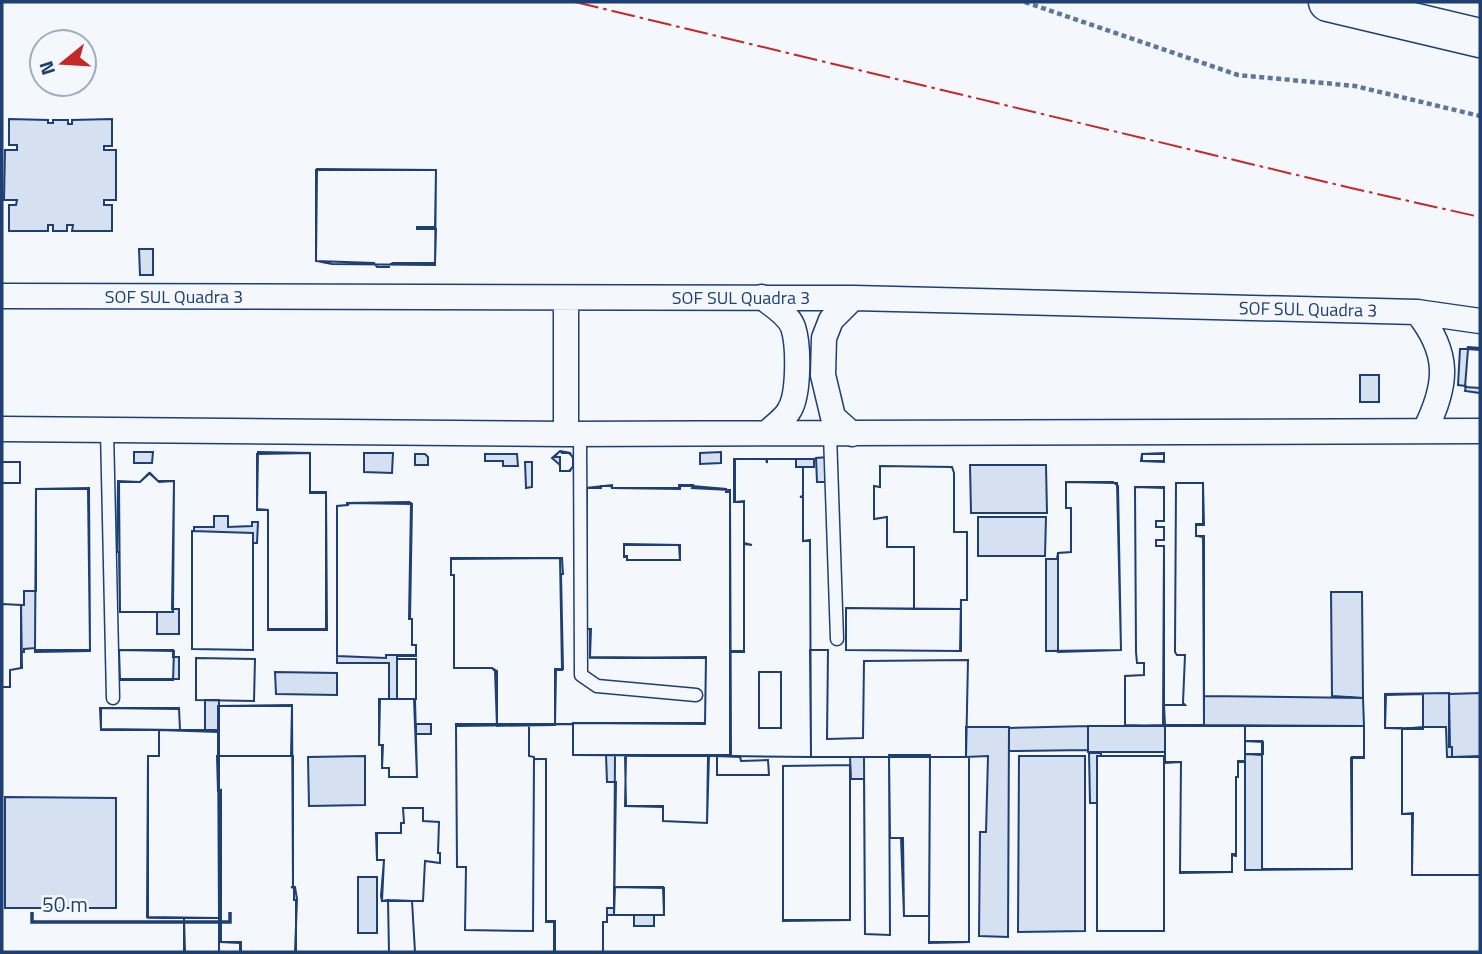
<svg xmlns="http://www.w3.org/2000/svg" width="1482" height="954" font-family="'Titillium Web',sans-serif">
  <rect width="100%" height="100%" fill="#f4f7fb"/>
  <path fill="#d5e0f0" stroke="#1d3f73" stroke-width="2" fill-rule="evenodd" d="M9,119L48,120V123H53V120H68V124H72V120L112,119V146H104V150H116V200H104V205H112V231H72L73,225H67V231H53V225H48V231H9V205H16L17,200H4L5,150H17V145H9Z
    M317,169L436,170L435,227H417V229H436L435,263H393L389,265V267H377L374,263L316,261Z
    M316,170H436L435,265L332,264L316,261Z
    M139,249H153V275H140Z
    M1468,347L1480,348V393L1465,391L1466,386L1458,385L1460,349H1467Z
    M1468,349L1480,350V388L1465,387Z
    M1360,375H1379V402H1360Z
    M560,451L562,453H569L573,457V466L570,471H560V465L552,458Z
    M560,451L570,453L573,458V467L569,471H560V457H554Z
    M134,452H153L152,463H134Z
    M258,452L310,453V493H326V629H268V510H257Z
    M721,452V463L700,464V453Z
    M310,453V492H326L327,630H268V510L257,509V454Z
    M364,453H393L392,473L364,472Z
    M1164,453V462L1141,461L1142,454Z
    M415,454H425L428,457V465H415Z
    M485,454H517L518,466H503V461H485Z
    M1142,454H1164V461H1142Z
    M828,457L829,482H817L816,458Z
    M734,459H766L767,463V459H814V467H803V496L800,497H803V541L810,540L811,757L730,756V651H744V544L752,545L744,543V502H734ZM759,672H781V728H759Z
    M735,459H796V467H803V541H810L811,757L730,756V652H744V501L735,502ZM759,672H781V728H759Z
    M2,462H20V483H2Z
    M2,462H20V483H2Z
    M525,462H532V487L526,488Z
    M970,465H1046L1047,513H971Z
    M880,466L952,467L954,473V532H967V600H961L960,651L846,650V608L914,609V547H887V517L874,519V486L880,487Z
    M880,466L952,467L954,473V532H967V600H961V609H914V547H887V517L874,519V486L880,487Z
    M149,473L158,481H174L172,609H179V634H157V612H120L119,552H117L118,481L140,482Z
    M150,473L159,482L174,481L173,612H120L119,482H140Z
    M1066,482H1113L1118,486L1121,650L1046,651V559H1057L1058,553L1071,552V508H1066Z
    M1066,482L1117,483L1121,650L1058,652V553L1071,552V508H1066Z
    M1176,483H1203V524H1196V536L1203,537L1204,725L1164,726V705H1185L1183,703L1185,655H1177L1175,652Z
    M1176,483H1203L1204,525H1196V536H1204V725H1165L1164,705H1185L1183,703L1185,655H1177L1175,652Z
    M612,485V488H679V485H693L692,488L730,490V756L573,755V723L705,724L706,657L590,658V629H586V488ZM624,544L680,545V560H627V556H624Z
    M601,486H611L612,488L680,489V486H692L726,489V492H730L731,755H573V723H705L706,658L590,657L591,629H586L587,488H601ZM624,545H679L680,560H627V557H624Z
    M1135,487L1164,488V521H1156V527H1164V540H1156V546H1164V726L1125,725V676L1144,675V663H1137L1136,652Z
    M1135,487H1164V521H1156V527H1164V540H1156V546H1164L1163,725L1125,726V676L1144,675V663H1137L1136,652Z
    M89,488L90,651L35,652V648L24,649V652H21V605H24V591H36V489Z
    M36,489H88L90,650H35Z
    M409,502L411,503L409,619H412V645H416V656H397V659H416V699H389V663H337V506L347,505V503Z
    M349,503L412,504L410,619H412V645H416V655H386V658L337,656V506L348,505Z
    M214,516H228V527L252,526V522H258L257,543H253V650L192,649V531H194V527H214Z
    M978,517H1046L1045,556H978Z
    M192,531L253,533V650L192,649Z
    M451,558H560L562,670H556L555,725L497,726L495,671L492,668H454V575H451Z
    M562,558L563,574H561L563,669H555V725L497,724V671L492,668H454V575H451V559Z
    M1331,592H1362L1363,698L1332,696Z
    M2,604L21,605V668L10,670V687H2Z
    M2,604L21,605L22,668L10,670V687H2Z
    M846,608L961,609V651L846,650Z
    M118,650H173V657H179V679H119Z
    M119,650L174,651L173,680H120Z
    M810,650H828L827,739L863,738L864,661L968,660L966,757H811Z
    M810,650H828L827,739L863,738L864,661L968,660L966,757H811Z
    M196,658L255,659L254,701L196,700Z
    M196,658L255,659L254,701L196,700Z
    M397,659H416V699H397Z
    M275,672L337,673V695L276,694Z
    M1449,693L1450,747H1452V757L1480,756V875H1412L1413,813L1402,814V728H1385V694Z
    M1480,693V757H1452V747H1449V694Z
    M1423,694V729L1385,728L1386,695Z
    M1204,696L1363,698L1364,726L1204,725Z
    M379,699H415L417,777H389V768H382V745H379Z
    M380,699H414L417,777H389V768H382L383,745H379Z
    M205,700H219V732L205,731Z
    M292,705L293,887H295L297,899L295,952H241V942H221V791H218V706Z
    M219,706H292L291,756H218Z
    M100,708L179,709L180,730H101Z
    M101,708H179L180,730L101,729Z
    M416,724H431V734H416Z
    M456,724H529V756L534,757L533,931L465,930L466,867H457Z
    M529,724H573V755H615L614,908H607V922H603V952H555V921H546V759H534V757L529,756Z
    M573,724V755H606L607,782H616L614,915H607V922H603V952H554V922H546V759H534V757L529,756V725Z
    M529,725V756L534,757L533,931L465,930L466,867H457L456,726Z
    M1165,725L1245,726V762H1238V777H1236V856L1232,855V872L1180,873L1181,762L1165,763Z
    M1088,726H1165V752H1088Z
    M1088,726V750L1009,751V728Z
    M1165,726H1245V761H1238V777H1236V854H1232V872H1180L1181,762H1165Z
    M1245,726H1364V757H1352V869L1245,870V754H1263V742L1245,741Z
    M1245,726H1364V758H1351L1352,869H1262V755L1246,754L1262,755V741H1245Z
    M966,727H1009L1008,937L979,936L980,832H986L988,756L966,757Z
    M1423,727H1446L1447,757H1480V875H1412V814H1402V729Z
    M159,730H218L219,918L147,917L148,756H159Z
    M159,730L219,732V952H185L184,918H148V756H159Z
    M1089,753H1101V756H1164V931H1097V803H1090Z
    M625,755H709L707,823L663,821V806H626Z
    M717,755L740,756L741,761L768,760L769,775H717Z
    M889,755H930L929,916H904L903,838H890Z
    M217,756H293V887H291L294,888V900H296V952H240V943L221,942V790L218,791Z
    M365,756V805L309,806L308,757Z
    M626,756H708L707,823L663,821V807L625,806Z
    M717,756L740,757L741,761L768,760L769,775H717Z
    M1019,756H1085V931L1018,932Z
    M1097,756H1164V931H1097Z
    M850,757H889L890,935L865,934L864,779H851Z
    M864,757H889L890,935L865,934Z
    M889,757H930L929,916H904L901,838H890Z
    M930,757H969V942L929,943Z
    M930,757H969V942H929Z
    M850,765V920H783V766Z
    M850,765V920L783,921V766Z
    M5,797L116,798V908H5Z
    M403,808H423V821L439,822L438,853H440V863L425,861L423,901H412L415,952H389L388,900L382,901L381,896L384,860H377V833H401V823H404Z
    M403,808H423V821L439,822L438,853H440V863L425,861L423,901H382L384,860H377L376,833H401V823H404Z
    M358,877H377V933H358Z
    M614,887L664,888V915H614Z
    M615,887H663L664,915H654V926H634V915H614Z
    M388,900L412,901L415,952H389Z
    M184,918H219V952H184Z"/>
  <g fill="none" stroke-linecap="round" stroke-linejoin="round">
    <g stroke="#1d3f73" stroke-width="15">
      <path id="lane" d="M107,430L113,698
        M580,434L581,675L597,686L696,695
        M830,434L837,639"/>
    </g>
    <g stroke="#1d3f73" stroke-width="27">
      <path id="street" d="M2,296L853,298L1417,312L1480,321
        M762,297C772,305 788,314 793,327C799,345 799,393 790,409C786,418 774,426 767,433
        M1417,312C1450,353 1448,384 1425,430
        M2,429L566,434L1480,431
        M566,434V298
        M852,434L833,417L823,375L824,338L831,320L853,298"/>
    </g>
    <g stroke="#1d3f73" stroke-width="41">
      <path id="highway" d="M1328,2L1480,38"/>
    </g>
    <path stroke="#5e769c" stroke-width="4.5" stroke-dasharray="5 3.5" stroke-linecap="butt" d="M1025,2L1238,75L1355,86L1480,116"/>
    <use href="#lane" stroke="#f4f7fb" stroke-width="12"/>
    <use href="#street" stroke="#f4f7fb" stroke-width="24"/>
    <use href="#highway" stroke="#f4f7fb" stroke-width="38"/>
    <path stroke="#c62828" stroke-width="2" stroke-dasharray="24 5 3.5 5" stroke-linecap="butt" d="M575,2L1351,188L1480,217"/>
  </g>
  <g text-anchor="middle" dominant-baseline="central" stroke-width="5" stroke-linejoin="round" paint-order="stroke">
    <g font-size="18" fill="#1d3f73" stroke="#f4f7fb">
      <text x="174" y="296">SOF SUL Quadra 3</text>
      <text x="741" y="297">SOF SUL Quadra 3</text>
      <text transform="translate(1308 309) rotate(1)">SOF SUL Quadra 3</text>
    </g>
  </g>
  <rect width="1482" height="954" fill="none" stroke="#1d3f73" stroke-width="7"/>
  <g transform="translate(63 63) rotate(252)"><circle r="33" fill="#f4f7fb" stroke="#9eadc5" stroke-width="2"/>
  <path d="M0-5L12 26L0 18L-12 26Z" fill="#c62828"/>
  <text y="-10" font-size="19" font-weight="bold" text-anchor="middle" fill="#1d3f73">N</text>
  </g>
  <path d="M32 912v10h198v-10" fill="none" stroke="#1d3f73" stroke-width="3.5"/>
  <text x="42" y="912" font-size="21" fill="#1d3f73" stroke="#f4f7fb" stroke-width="5" paint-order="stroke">50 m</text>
</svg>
